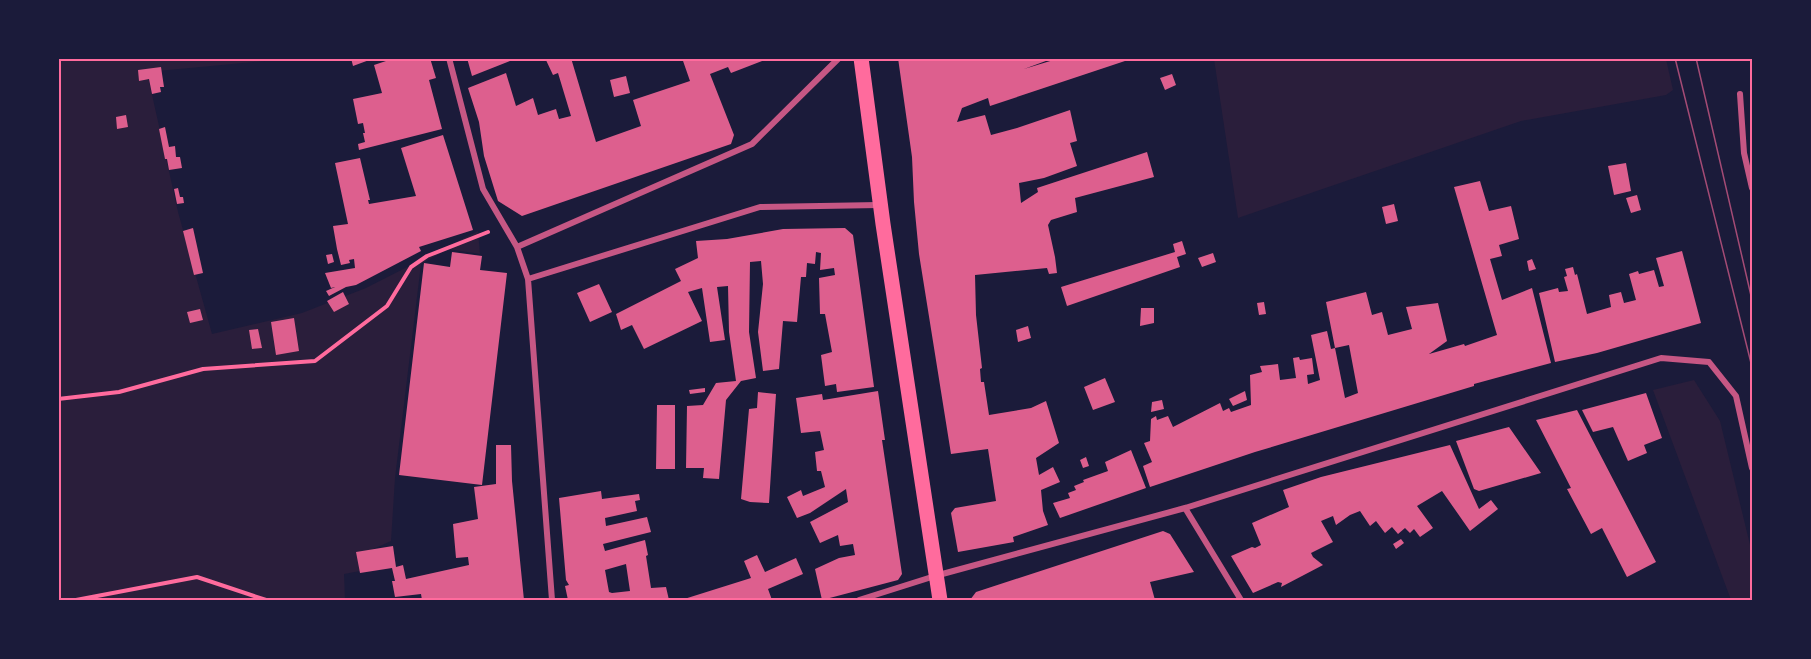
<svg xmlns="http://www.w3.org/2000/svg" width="1811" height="659" font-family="'Archivo Narrow',sans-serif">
  <rect width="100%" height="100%" fill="#1b1b3a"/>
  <path fill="#2a1e3b" d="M58,59H286L147,72L178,212L212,334L302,313L366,288L478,231L480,254L448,249L421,264L395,478L391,541L362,554L365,570L344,574L345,600H59Z
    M1214,59H1666L1673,90L1666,95L1521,121L1238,218Z
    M1694,380L1720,421L1752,553V600H1731L1653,390Z"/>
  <path fill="#dd5f8e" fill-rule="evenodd" d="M351,58H372V59L353,66Z
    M385,58H430L436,78L429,80L442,129L359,150L358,144L365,142L363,133H365L363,123L358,124L353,99L382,93L374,65L386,61Z
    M467,58H515V59L472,76Z
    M545,58H571L596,142L641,126L633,100L690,81L682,58L767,59L731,73L728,67L710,74L734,135L731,144L522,216L498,201L484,156L479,122L468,88L506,73L516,106L533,98L538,115L556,109L559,119L571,116L558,73L553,75Z
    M898,58H1054L1024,69L1060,58H1134L990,106L988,98L962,108L957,122L985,115L991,135L1017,128L1070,110L1077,141L1070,143L1077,166L1044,178L1019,183L1021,203L1038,192L1037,188L1147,152L1154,177L1075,198L1077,212L1051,220L1048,225L1055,257L1057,273L1049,274L1047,268L975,275L976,315L982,368L980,369L981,382H984L989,415L1031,408L1046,401L1059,443L1036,458L1039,475L1053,467L1060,482L1041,490L1043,511L1048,525L1013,537L1014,542L958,552L951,513L955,508L996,501L988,449L951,454L919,254L914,202L912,157Z
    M161,67L164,87H160L161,92L152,94L149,79L139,81L138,70Z
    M1172,74L1176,85L1165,90L1160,78Z
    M626,76L630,93L614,97L610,80Z
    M126,115L128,127L117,129L116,117Z
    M165,127L169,147L175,146L176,157H180L182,168L169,170L167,159H165L159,129Z
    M443,135L473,230L419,247L421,251L356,285L346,287L329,296L326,291L335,287L331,288L325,273L355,268L354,259L349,260L350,263L341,265L337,249L333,226L348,224L335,163L360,158L370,200H368L369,204L416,196L401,148Z
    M1626,163L1631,191L1614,195L1608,166Z
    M1480,181L1489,211L1511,206L1519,239L1499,245L1502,256L1490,259L1502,300L1532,288L1551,363L1474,384V386L1255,452L1150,487L1143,466L1152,462L1144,443L1150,441L1151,419L1156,416L1157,420L1168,416L1173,427L1220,403L1223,411L1229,408L1231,412L1251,405L1250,375L1262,372L1260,366L1278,364L1280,380L1296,378L1293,358L1299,357L1300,360L1312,358L1314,374L1307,375L1308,384L1320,380L1311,335L1327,331L1331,349L1335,348L1345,398L1358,393L1349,345L1335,348L1326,302L1366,292L1372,315L1382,312L1388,335L1412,329L1406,307L1438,303L1447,341L1429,354L1464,344L1465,346L1497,335L1454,187Z
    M178,188L180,197H183L184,203L177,204L174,189Z
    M1637,195L1641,210L1631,213L1626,198Z
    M1394,204L1398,221L1386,224L1382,207Z
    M193,228L203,273L194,275L183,231Z
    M845,228L853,235L874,387L837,392L836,384L825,386L821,355L832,352L825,314H820L819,278L835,275L834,268L820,270L821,253L816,252L815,264L807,263L806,277H801L797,322L783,321L779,369L763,371L758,332L763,284L761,261L750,262L749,332L756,378L741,381L726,400L719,479L703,478L704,468H686L687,406L703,405L716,383L736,381L729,332L728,286L717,287L725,340L710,342L702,288L688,292L702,321L644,349L632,325L621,330L616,314L681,281L675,269L698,258L696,241L727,239L783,229Z
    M1182,241L1186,254L1177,257L1180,267L1067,306L1061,287L1175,252L1173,244Z
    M1682,251L1701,323L1597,353L1555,362L1539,293L1558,288L1559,292L1568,291L1564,277L1567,276L1565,269L1573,267L1575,275L1577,274L1587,314L1611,307L1609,295L1621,292L1624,303L1636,300L1629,274L1638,271L1639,274L1654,270L1659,287L1664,286L1656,258Z
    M452,252L482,256L480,270L507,273L482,485L399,475L424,263L450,267Z
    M1213,253L1216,262L1202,267L1198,258Z
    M332,254L334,262L328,264L326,255Z
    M1532,259L1536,269L1529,271L1527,261Z
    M599,284L612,312L590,322L577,293Z
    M343,292L349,304L334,312L327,301Z
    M1264,302L1266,314L1259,315L1257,303Z
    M1141,308H1154V323L1140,326Z
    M200,309L203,320L190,323L187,312Z
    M294,318L299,351L276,355L271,322Z
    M1028,326L1031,338L1018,342L1016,330Z
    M258,329L262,348L252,349L249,330Z
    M1105,378L1115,402L1093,410L1084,387Z
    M705,388V392L690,394L689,390Z
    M878,391L885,440H882L902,574L898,580L822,600L815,569L839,558L855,555L853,544L840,546L838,535L820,543L810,522L848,502L846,489L810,513L797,518L787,497L801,490L803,496L825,487L821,471H817L815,452L824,450L820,431L801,433L796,398L822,394L823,400Z
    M1245,391L1247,400L1233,406L1229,399Z
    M758,392L776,394L769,503L750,502L741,499L749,409L757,408Z
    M1646,393L1662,438L1644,445L1647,453L1628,461L1613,427L1593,432L1582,410Z
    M1162,400L1164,409L1151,412L1152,402Z
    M657,405H675V469H656Z
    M1577,410L1656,562L1627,577L1602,528L1591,534L1567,489L1571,488L1536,420Z
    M1509,427L1541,473L1479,491L1474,489L1456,441Z
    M496,445H511L512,481L524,600H422L421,594L395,597L392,581H395L392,568L360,573L356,552L393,546L396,567L403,565L406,579L469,565L468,557L456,558L453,524L478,519L474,487L496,484Z
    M1450,445L1479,509L1491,500L1498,509L1470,531L1442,491L1417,506L1433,528L1420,537L1414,529L1410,533L1405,528L1398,534L1392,527L1385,533L1376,521L1370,526L1360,511L1350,515L1336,525L1333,516L1321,521L1333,542L1311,553L1313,557L1323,565L1281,587L1282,583L1278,582L1253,593L1231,556L1252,547L1255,548L1261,545L1252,523L1289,507L1283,490L1321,477Z
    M1131,450L1146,488L1060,518L1053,503L1070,498L1068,493L1076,490L1074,486L1084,482L1083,480L1108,471L1105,462Z
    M1086,457L1089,466L1083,468L1080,460Z
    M601,491L602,499L639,494L640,500L635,501L637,511L605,518L606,526L647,517L651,532L603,544L605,551L645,540L648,555L646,556L651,588L666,587L669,600H568L565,586L569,585L566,580L559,498ZM626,564L630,591L612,593L609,592L605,570Z
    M1163,531L1170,534L1194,572L1150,582L1155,600H970L976,592Z
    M1401,539L1404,543L1396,549L1393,544Z
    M757,555L765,572L796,558L803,574L768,589L772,600H681L751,578L744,561Z"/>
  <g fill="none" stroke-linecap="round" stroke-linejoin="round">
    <path stroke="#ff6b9d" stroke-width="4" d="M58,399L119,392L203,369L315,361L387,306L411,267L427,256L488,232
      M76,600L197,577L266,600"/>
    <path stroke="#c65784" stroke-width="6" d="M449,58L483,189L517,247L528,279L552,600
      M1740,94L1744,153L1752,188
      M517,247L752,144L839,58
      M528,279L760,207L879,205
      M1185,508L1241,600
      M859,600L935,576L1185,508L1661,358L1709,362L1736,396L1752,468"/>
    <path stroke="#ff6b9d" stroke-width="15" d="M861,58L883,224L940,600"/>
    <path stroke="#a44b75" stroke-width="1.5" d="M1675,58L1752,367
      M1696,58L1752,300"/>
  </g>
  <rect width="1811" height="659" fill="none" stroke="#1b1b3a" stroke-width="120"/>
  <rect x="60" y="60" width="1691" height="539" fill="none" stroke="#ff6b9d" stroke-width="2"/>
</svg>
